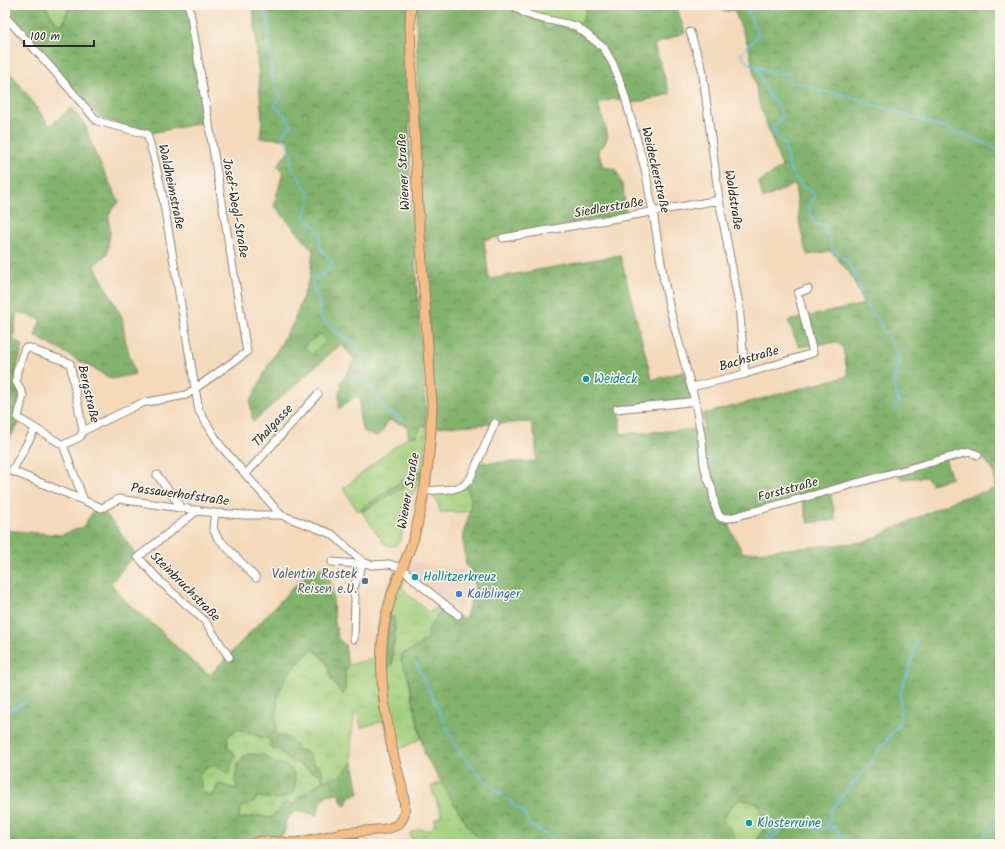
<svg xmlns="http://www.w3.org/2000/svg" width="1005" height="849" font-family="Kalam,sans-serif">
  <defs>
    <pattern id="grass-tufts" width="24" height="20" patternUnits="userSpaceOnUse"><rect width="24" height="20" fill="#a3cf7d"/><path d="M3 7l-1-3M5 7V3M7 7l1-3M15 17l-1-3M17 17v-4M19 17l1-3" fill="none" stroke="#8cb26c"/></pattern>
    <pattern id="forest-crowns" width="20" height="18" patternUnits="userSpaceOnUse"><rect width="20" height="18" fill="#82b26c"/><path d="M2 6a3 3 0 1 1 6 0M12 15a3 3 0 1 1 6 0" fill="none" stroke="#6b9159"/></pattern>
  </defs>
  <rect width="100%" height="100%" fill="#fbf7ec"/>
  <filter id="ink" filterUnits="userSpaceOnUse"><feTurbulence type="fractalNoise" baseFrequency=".025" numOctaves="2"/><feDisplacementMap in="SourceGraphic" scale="8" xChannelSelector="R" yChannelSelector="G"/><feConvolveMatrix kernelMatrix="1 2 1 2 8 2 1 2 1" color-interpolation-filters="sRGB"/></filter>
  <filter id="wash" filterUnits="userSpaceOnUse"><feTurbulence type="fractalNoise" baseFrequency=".012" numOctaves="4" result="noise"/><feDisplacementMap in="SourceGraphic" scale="16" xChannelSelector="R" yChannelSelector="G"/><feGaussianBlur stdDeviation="0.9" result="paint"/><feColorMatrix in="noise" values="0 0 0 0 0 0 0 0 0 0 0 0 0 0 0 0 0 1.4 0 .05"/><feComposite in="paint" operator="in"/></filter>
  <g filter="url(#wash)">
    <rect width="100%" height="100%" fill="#f4d9bb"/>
    <path fill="#eacdb8" d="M412,561L463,571L467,573L468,580L461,609L459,611L416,578L409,569Z"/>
    <path fill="url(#grass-tufts)" stroke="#677d54" fill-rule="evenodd" d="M45,5H70L63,23L58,24L54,20Z
      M531,5H585L586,13L581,23L558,24L546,31L532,16Z
      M421,426H427L424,474L410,499L406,509L402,522V534L401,540L396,545L390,546L384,543L362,512L421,476V471L410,475L360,510L358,511L343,489L390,450L408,437L416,436Z
      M466,486L471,498L470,512H440L438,503L430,492Z
      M395,572L403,577H409L405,578L402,588L429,613L436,607L442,612L436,616L427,638L416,648L403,653L401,660L408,676L421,738L397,751L383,721L361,728L357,711L355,712C352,729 350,745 353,762L340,776L323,781L295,804L281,809L271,818L259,816L237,819L241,807L255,801L257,797L262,798L277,764L264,755L238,789L213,796L203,793L199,776L206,767L217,765L226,773H230C232,762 228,758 228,748C227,744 228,742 227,738L228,735L238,729L263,738L270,739L278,750L289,760L296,762L311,772L319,773L323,780L309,755L305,751L298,750L285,736L280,737L276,733V721L278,694L287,675L313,648L327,663L333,683L338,687L342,694L345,693V673L348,665L377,657L378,628L383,600ZM394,617L395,630L394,643L392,649L393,654L392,664L385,660Z
      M441,782L469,828L484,844H408L412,841L410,833L419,829L431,830L435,823L434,820L442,815L431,787Z
      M740,799L759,804L764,828C755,843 754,846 737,844L731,829L721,821L729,809Z"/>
    <path fill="url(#forest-crowns)" stroke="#566e4c" fill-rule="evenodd" d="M5,5H45L54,20L58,24L64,23L70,5H186L206,122L151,133L100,118L5,11Z
      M253,5H408L410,190L427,426H421L416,436L408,437L407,426L389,420L379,436C374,435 368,435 364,431C358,425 360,404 360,396L354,397L339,409V393L342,386L340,384L355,360L341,344L253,422L250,402L269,364L294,322L310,276L313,251L274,205L283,172L277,166L291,147L287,139L260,138L262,121Z
      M417,5H531L532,16L543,22L546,31L558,24L581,23L586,13L585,5H676L685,32L654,45L670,94L634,103L614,99L598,103L608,136L604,145L598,149L602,165L603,167L616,169L623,188L626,214L484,240L489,279L620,255L652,380L683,372L692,400L620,412V434L704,429L703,414L848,376L843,348L837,342L799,347L788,321L864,304L851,275L831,251L807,255L800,226L795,184L763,199L759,182L782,167L759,103L749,47L734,10L723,12L721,5H1000V844H749L756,841L764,828L759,804L740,799L729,809L722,821L731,829L737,843L739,844H484L469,828L425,755L408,677L401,661L403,653L416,648L427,638C428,626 433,618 442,612L449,617L451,613L465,619L475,587L474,574L466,566L463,534L470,512L471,498L466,486L476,463L536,461V441L531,422L435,427L421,180L416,20ZM977,453L986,461L994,472L995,489L958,499L865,542L743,553L731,531L729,519L802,499L808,523L836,520L830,491L896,472L902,479L926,477L932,484L952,478L945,459Z
      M5,67L17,81L50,126L71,108L85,125L95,153L119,202L109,214L110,233L107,254L94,265L122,317L125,339L135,374L112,379L35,336L41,319L17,312L13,340L23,345L17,367L20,396L14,419L19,424L5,445Z
      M421,471L422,476L362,512L360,510L410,475Z
      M93,511L104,512L116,526L135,554L111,583L127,603L160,630L187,657L210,675L300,580L326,565L332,586L334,617L338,639L345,645L348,665L345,673V693L342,694L338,687L333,683L327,663L313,648L287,675L278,694L276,721V733L280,737C290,736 293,741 298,750C308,752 309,755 314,764C323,767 324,772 323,781L340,776L353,762L359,794L349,796L346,805H343L339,793L327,795L320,804L317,815L296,811L285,822V832L281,837L282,840L357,835L359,844H5V530L61,535L83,527ZM238,729L263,738L270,739V743L273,750H278L289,760L296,762L311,772L319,773L323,781L297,798L295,804L285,802L282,804L281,809L271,818L259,816L238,819L241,807L255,801L257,797C271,799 292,803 295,785C296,781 294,776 294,772L282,763L277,764L264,755L249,754L244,756L238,763L235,781L238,789L218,784L213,796L203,793L199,776L206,767L217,765L226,773H230L231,765L236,757L232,750L228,749V740L227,738L228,735Z
      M390,617H394L395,630L394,643L392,649L393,654L392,664L388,668L386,667C383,651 387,633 390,617Z"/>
    <path fill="#a3cf7d" stroke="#677d54" d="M320,334L326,342L311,354L304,346Z"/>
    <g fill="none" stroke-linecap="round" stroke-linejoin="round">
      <path stroke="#70c2eb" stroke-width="1.5" d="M263,5V12L268,20L269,47L272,76L281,96L274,105L283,113L292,125L282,134L291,153L292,168L310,194L305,218L321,232L319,247L333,262L324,274L318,276L312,284L319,303L321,317L339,335L353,341L356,359L362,363L364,372L359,379L371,387L388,412L403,420
        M745,5L758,35L741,54L748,63L775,74L788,73L793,83L807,84L815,90L843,95L916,118L989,144L1000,152
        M757,67L770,98L778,104L783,117L773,126L777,138L785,145L789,168L804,188L813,192L815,198L811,200L807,206L815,224L825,226L833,251L844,257L855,274L861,292L868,309L878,320L896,353L899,365L893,383L899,404L895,409
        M416,663L458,750L481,777L525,814L529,825L547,835L553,844
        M5,712L26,702
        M827,828L832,808L872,762L876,754L899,725L901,706L900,693L914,655L916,639
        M769,841L771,815
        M768,844L773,838V836C781,832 785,826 793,821L796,823L804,821L808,822C815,832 814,829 824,828C828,827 830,828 834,827C838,829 838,833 841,836C843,837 847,837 849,838C853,846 855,841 861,844
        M977,844L986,832L991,830L994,827L998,818L1000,817"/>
    </g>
  </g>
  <g filter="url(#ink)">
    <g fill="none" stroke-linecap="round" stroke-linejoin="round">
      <g stroke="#908273" stroke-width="9">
        <path id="minor" d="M513,5L524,13L535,17L576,26L604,48L613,64L623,90L645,169L653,212L664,281L671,314L695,401L702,440L704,465L707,477L712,488L715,506L719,516L722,518H730L965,453L971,452L978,455
          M5,16L55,72L97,121L147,134L154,158L161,187L199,411L220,445L281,515L332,534L363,562L371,565L389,564L402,568L418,583L458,615
          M690,32L702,68L719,200L739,305L745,374
          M503,238L719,200
          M692,387L745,374L813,353L798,293L808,289
          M617,409C643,406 669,405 695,401
          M35,429L12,471L102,508L119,499L215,513L245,515H281
          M63,445L80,437L83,431
          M246,474L318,394
          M157,475L180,505V507
          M424,491L453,489L463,486L470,479L495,423
          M84,501L63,445L18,418L23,395L16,381L17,371L25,348H30L36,351L70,363L83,431L142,403L186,395L247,352L189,5
          M198,510L138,557L161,582L205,621L229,657
          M215,513L213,528L217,537L256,578
          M332,562L357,564L363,562
          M354,639L355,597L353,590L363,562"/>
      </g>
      <g stroke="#908273" stroke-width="11">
        <path id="major" d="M252,844L257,842L262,841L296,843L344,833L386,829C395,827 402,823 404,815C408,801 396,768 393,753C388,728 383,703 382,677C380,650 383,623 391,597C398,576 408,557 414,537C426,494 431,449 432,405L418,206L412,85L410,25L411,5"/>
      </g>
      <use href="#minor" stroke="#fff" stroke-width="7"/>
      <use href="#major" stroke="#f6be87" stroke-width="9"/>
    </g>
  </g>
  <g fill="#0f9aa8" stroke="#fbf7ec" stroke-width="1.5">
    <circle cx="586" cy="379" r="4"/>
    <circle cx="415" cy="577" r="4"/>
    <circle cx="749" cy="823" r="4"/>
  </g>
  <circle fill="#5c6f8a" stroke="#fbf7ec" stroke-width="1.5" cx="365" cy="581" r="4"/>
  <circle fill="#3f7fe0" stroke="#fbf7ec" stroke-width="1.5" cx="459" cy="594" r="4"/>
  <g text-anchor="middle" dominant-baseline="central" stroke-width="3" stroke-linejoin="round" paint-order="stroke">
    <g font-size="13" fill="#2b2b2b" stroke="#fbf7ec">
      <text transform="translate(655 170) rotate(77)">Weideckerstraße</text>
      <text transform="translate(404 172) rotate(-93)">Wiener Straße</text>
      <text transform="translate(171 187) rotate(78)">Waldheimstraße</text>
      <text transform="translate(733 200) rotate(81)">Waldstraße</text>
      <text transform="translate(235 208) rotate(80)">Josef-Wegl-Straße</text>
      <text transform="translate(609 208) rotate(-10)">Siedlerstraße</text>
      <text transform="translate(749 359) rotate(-16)">Bachstraße</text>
      <text transform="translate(88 394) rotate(77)">Bergstraße</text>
      <text transform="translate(273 426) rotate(-47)">Thalgasse</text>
      <text transform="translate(788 490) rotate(-15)">Forststraße</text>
      <text transform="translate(409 491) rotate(-80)">Wiener Straße</text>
      <text transform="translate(180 495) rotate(8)">Passauerhofstraße</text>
      <text transform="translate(185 587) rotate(45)">Steinbruchstraße</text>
    </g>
    <g font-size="13" fill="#0d838f" stroke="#fbf7ec" text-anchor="start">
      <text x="594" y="379">Weideck</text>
      <text x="423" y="577">Hollitzerkreuz</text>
      <text x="757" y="823">Klosterruine</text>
    </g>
    <g font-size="13" fill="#4e5e75" stroke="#fbf7ec" text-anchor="end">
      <text x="357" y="574">Valentin Rostek<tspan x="357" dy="15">Reisen e.U.</tspan></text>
    </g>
    <g font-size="13" fill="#366cbe" stroke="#fbf7ec" text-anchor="start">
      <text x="467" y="594">Kaiblinger</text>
    </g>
  </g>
  <rect width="1005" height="849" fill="none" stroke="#fbf7ec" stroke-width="20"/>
  <path d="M24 40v6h70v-6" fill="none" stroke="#2b2b2b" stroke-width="2"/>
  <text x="30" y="40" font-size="12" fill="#2b2b2b" stroke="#fbf7ec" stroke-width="3" paint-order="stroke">100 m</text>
</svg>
